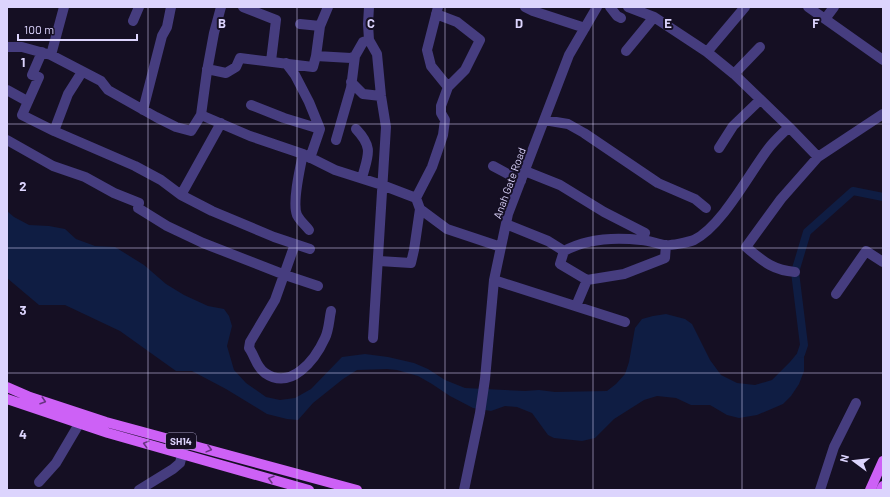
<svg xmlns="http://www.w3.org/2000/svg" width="890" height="497" font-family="Barlow,sans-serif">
  <rect width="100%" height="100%" fill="#150f23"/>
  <path fill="#0f1d43" d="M7,211L14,217L29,225L49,226L65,229L76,239L95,246L115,247L144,265L166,284L184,295L208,306L224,309L229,316L232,326L227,346L234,370L246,383L266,397L280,400L295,398L311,389L342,357L365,354L388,357L414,363L428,369L445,380L465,388L525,391L539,390L555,392L607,391L616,384L625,374L629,362L635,328L642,319L653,316L666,314L685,319L692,324L710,360L721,375L737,383L755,385L772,380L790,362L804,345V371L799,384L791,396L783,404L757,415L739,418L727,415L710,405H691L676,398L657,396L644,400L614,419L595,438L582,441L554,438L548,435L532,413L517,407L505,406L491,411L473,408L450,396L432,384L418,376L397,370L387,369L357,370L343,379L313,403L298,420L287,419L267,414L226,389L192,371H176L120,331L65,305H39L7,278Z"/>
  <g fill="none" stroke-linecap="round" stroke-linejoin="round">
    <path stroke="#0f1d43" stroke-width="8" d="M801,354L804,345L795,272L807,232L853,191L883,197"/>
    <path stroke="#463d7f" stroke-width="10" d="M243,7L276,20L271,61
      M369,7L368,24L369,40L377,54L381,96L386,127L373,338
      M438,7L427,50L431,66L448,87
      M525,7L533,11L585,28
      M610,7L617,16L621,18
      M628,7L654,17L707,52L734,74L789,127L818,157
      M808,7L883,60
      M825,19L834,7
      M133,21L139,7
      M300,24L320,26
      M7,47H22L51,55L101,81L108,90L156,117L176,127L191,131L201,115L207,71L214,33L221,7
      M626,51L654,17
      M42,52L32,75L39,77L22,115L54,131L135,166L161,180L181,195L212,211L274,237L310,249
      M707,52L745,7
      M51,55L64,7
      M316,56L320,26L328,7
      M286,63L295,75L309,102L320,129L310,158
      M207,69L226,73L236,67L240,58L313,67L316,56L351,58L355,56L363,42L369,40
      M734,74L760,47
      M351,82L363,94L381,96
      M7,90L27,101
      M251,105L284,118L320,129
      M143,110L162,36L167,27L171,7
      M201,115L250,136L303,154L335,170L382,185L416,198L420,209L447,229L501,247
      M544,120L568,124L584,133L658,183L695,199L706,208
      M356,129C374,148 368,155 362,178
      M54,131L68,94L82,72
      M7,140L53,166L85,177L114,193L139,203L138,208L167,226L203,243L285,275L318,286
      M336,140L351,88L355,56
      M719,148L733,126L760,100
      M303,154C300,168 292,203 297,215C300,221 305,225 309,230
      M493,166L521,181
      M525,171L560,185L604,212L645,233L642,240
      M181,195L221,123
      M416,198L432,167L443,135L445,120L441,113V106L448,87L465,70L480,40L457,22L436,14
      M506,224L548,241L564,251
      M295,244L275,300L250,342L249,348C255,356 256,367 265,373C291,391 315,360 325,338C329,330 329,320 331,311
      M379,261L411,263L414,250L420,209
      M795,272C772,270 763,261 746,247L781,199L818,157L883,114
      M494,280L625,322
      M587,280L560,264L564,251C588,238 615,237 641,240C649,240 657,244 664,245C670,246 689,242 694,240C722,226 749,174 768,149C774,141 782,134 789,127
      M836,294L866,251L883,262
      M576,306L587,280L624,274L665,258L666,245
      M39,482L56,463L79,424
      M139,490L173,469L180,463L185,442
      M464,490L480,413L485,379L494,280L508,214L569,55L597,7
      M820,490L834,447L856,403"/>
    <path stroke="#cd61f6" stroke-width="10" d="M7,387L30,397L106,422L357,490
      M7,399L108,433L309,490
      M870,490L883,461
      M881,490L883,486"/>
  </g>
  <defs><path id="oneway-chevron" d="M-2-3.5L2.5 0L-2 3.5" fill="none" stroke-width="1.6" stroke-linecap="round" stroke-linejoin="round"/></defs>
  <g stroke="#683482">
    <use href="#oneway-chevron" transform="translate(43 401) rotate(18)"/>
    <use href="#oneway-chevron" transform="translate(146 444) rotate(-165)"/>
    <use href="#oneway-chevron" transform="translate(209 449) rotate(15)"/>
    <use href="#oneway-chevron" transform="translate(271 479) rotate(-164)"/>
  </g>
  <path fill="none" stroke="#dcd4fd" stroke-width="1" stroke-opacity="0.55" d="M148,7V490M297,7V490M445,7V490M593,7V490M742,7V490M7,124H883M7,248H883M7,373H883"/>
  <g text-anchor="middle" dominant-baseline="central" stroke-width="4" stroke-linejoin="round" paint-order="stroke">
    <rect fill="#150f23" stroke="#a099bc" stroke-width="1" x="166" y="433" width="30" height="16" rx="3"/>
    <g font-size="10" font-weight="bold" fill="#dcd4fd">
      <text x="181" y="441">SH14</text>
    </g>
    <g font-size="11" fill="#dcd4fd" stroke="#150f23">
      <text transform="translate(509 183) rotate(-70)">Anah Gate Road</text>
    </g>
  </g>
  <g font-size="13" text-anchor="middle" font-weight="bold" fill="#dcd4fd" stroke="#150f23" stroke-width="4" stroke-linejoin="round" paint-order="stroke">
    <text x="222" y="28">B</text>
    <text x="371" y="28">C</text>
    <text x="519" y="28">D</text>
    <text x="668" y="28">E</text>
    <text x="816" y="28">F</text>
    <text x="23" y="67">1</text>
    <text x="23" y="191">2</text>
    <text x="23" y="315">3</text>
    <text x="23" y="439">4</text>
  </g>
  <rect width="890" height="497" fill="none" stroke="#dcd4fd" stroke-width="16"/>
  <g transform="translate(854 461) rotate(285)" stroke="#150f23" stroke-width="3" paint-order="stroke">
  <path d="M0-3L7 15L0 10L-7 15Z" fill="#dcd4fd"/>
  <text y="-6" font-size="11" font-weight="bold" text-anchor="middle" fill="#dcd4fd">N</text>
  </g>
  <path d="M18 34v6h119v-6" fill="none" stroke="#dcd4fd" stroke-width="2"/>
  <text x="24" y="34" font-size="12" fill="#dcd4fd" stroke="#150f23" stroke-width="3" paint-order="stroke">100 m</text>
</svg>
